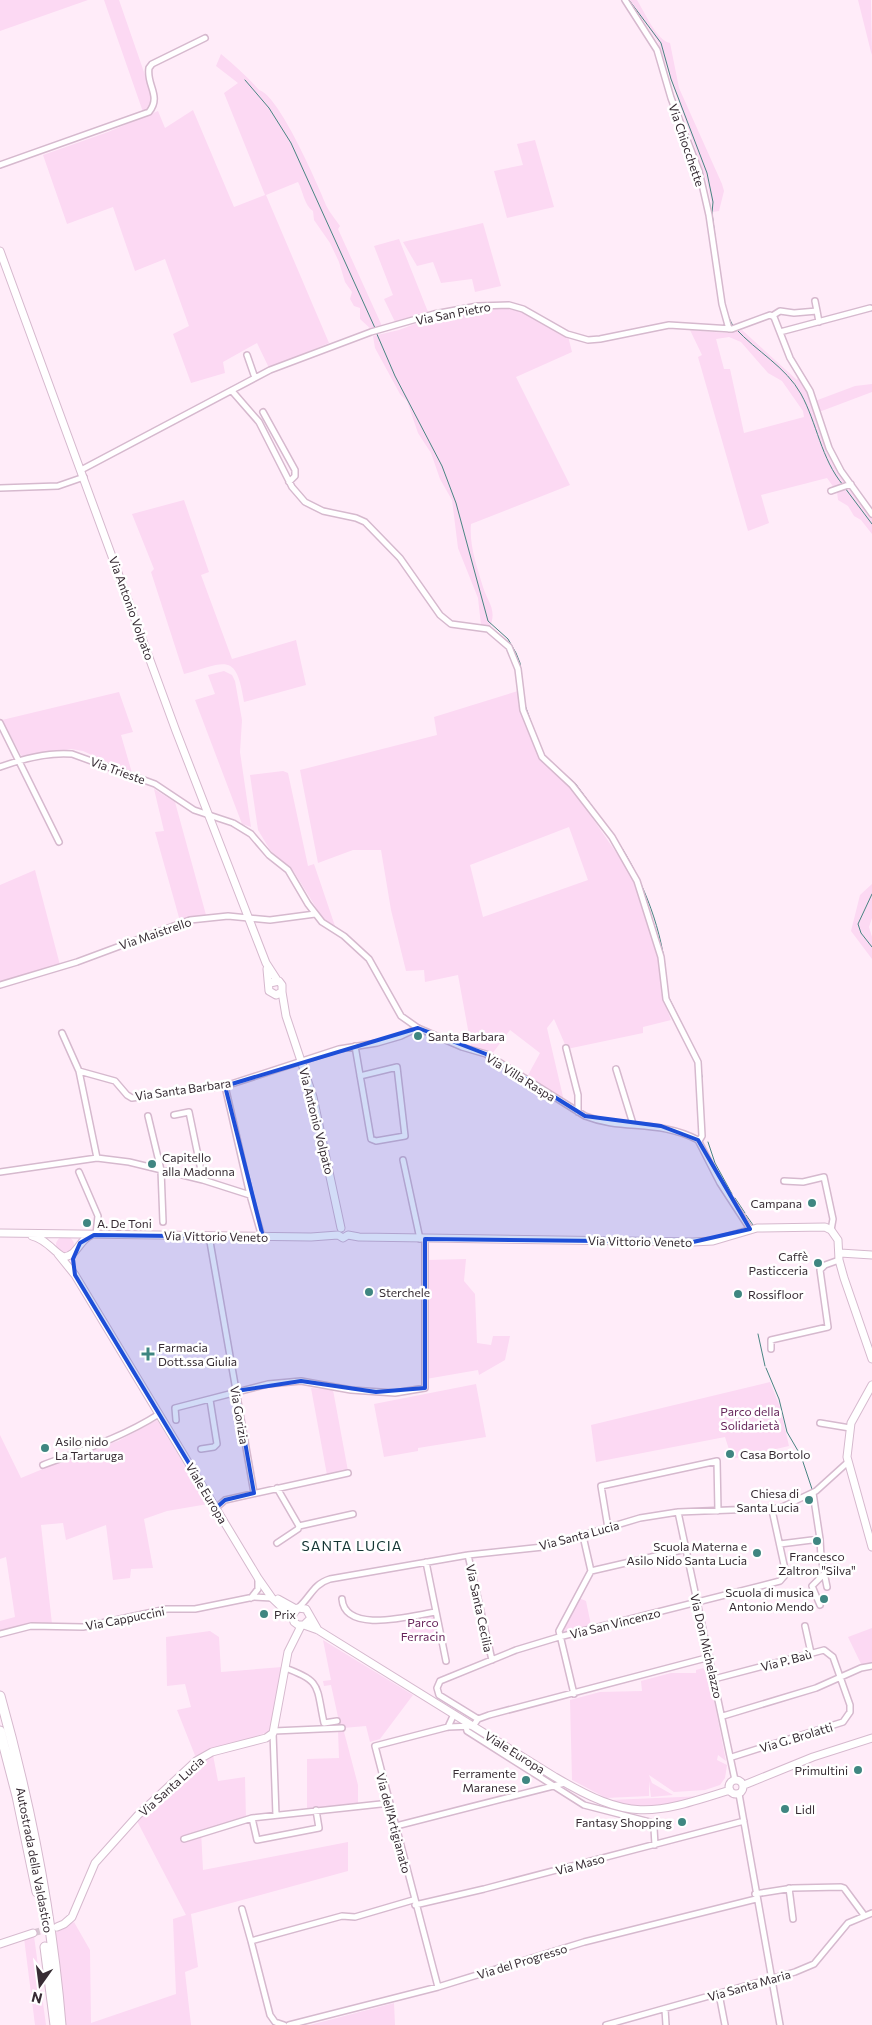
<svg xmlns="http://www.w3.org/2000/svg" width="872" height="2025" font-family="Commissioner,sans-serif">
  <rect width="100%" height="100%" fill="#ffecf9"/>
  <path fill="#fcd9f3" fill-rule="evenodd" d="M0,0H88L0,31Z
    M104,0H119L154,101L153,108L143,112Z
    M630,0H637C644,11 657,41 670,43L679,88L722,184L724,191L719,211L713,212L707,182L658,42Z
    M858,0H871L872,55L871,52Z
    M221,54C234,65 247,76 259,90C279,95 318,185 327,207C330,213 336,220 340,226L338,229L382,326L372,330L360,319V308L354,306L350,299L352,292L345,282L339,262L330,243L314,220L313,211C304,205 303,191 298,182L266,195L329,343L269,368L257,343L223,362L225,373L191,383L173,334L189,326L165,259L135,271L113,207L67,224L43,155L108,132L158,111L165,128L193,110L234,207L265,195L224,93L238,83L216,66Z
    M535,140L554,207L507,218L494,171L523,165L517,144Z
    M483,223L501,286L475,292L472,279L441,283L433,262L417,266L403,242Z
    M399,239L428,312L395,322L384,299L393,295L374,246Z
    M497,307L524,311L568,336L572,352L516,377L570,485L471,524C469,545 477,567 483,587C488,603 497,609 490,627L481,625L478,598L458,548L452,500L440,479L431,453L418,433L407,401L400,394L375,348L373,336L399,330L433,317Z
    M690,330L725,333L742,330L797,380L798,377L810,397L836,468L872,518V534L861,520L854,516L848,506L838,500L837,492L827,478L761,495L769,523L748,531L698,357L702,355ZM729,337L741,342L768,373L782,381L803,411L804,417L744,433L730,369H724L716,339Z
    M872,384V392L819,412L815,401L855,386Z
    M184,500L209,572L201,575L232,659L296,640L306,685L244,702C236,651 226,663 184,674L151,572L154,569L132,514Z
    M224,671L232,675L235,681L242,720L240,752L251,827L242,824L195,700L215,694L208,675Z
    M518,691V703L525,725L541,759L573,790L631,874L658,959L662,996L671,1020L643,1027V1033L567,1049L554,1019L547,1028L564,1101L527,1077L540,1053L510,1030L492,1054L471,1046L458,975L425,982L424,970L406,971L391,910L381,850H353L318,863L300,770L437,735L434,717ZM569,827L588,880L483,917L470,865Z
    M119,692L133,732L121,735L132,773L83,751L71,749L23,759L2,720Z
    M283,771L288,773L308,866L314,864L335,926L333,927L323,919L294,872L270,850L258,830L250,775Z
    M154,789L175,802L206,915L180,921L155,832L164,831Z
    M35,870L60,965L0,982V885Z
    M872,884V918L869,927L872,937V959L851,931L860,895Z
    M56 1245a9 9 0 1 1 18 0a9 9 0 1 1-18 0Z
    M466,1259L464,1281L475,1294L477,1343L491,1345L493,1336H510L505,1360L479,1375L478,1370L426,1379L427,1260Z
    M770,1382L780,1407L789,1446L732,1459L725,1437L596,1462L591,1425Z
    M476,1384L486,1437L418,1448V1451L384,1457L374,1404Z
    M311,1388L333,1390L348,1471L327,1475Z
    M157,1420L208,1504L167,1511L144,1519L153,1568L131,1569L130,1578L113,1580L106,1525L66,1540L63,1523L41,1525L52,1624L23,1625L0,1633V1621L15,1617L6,1557L0,1559V1435L21,1478L84,1452L118,1441Z
    M579,1598L586,1601L591,1625L563,1632L562,1629Z
    M434,1615L439,1639L412,1644L407,1620Z
    M872,1628V1663L862,1666L848,1637Z
    M210,1631L219,1637L221,1672L282,1667L271,1729L268,1732L196,1758L177,1710L191,1707L185,1684L167,1686L166,1637Z
    M323,1640L413,1695L380,1739L370,1742L366,1726L343,1728L358,1785V1805L307,1808V1759L339,1758L338,1730L340,1726L331,1685L324,1686L323,1681L331,1680Z
    M703,1668L709,1675L726,1761L718,1755L717,1760L727,1765L725,1778L720,1785L705,1790L674,1792L649,1775L652,1783L673,1795L651,1797L649,1781V1796L606,1798L572,1780L570,1700L600,1692L642,1691L641,1681L671,1673H696V1670Z
    M213,1755L218,1781L245,1777L246,1818L201,1831L203,1870L348,1842V1871L191,1914L198,1967L185,1972L191,2025H66L55,1933L74,1922L90,1950L91,2023L176,1994L173,1919L186,1915L137,1821L191,1769Z
    M704,1796C664,1808 651,1809 610,1802V1800Z
    M34,1936L46,2025H35L24,1938Z
    M394,2003L395,2025H310Z"/>
  <g fill="none" stroke-linecap="round" stroke-linejoin="round">
    <path stroke="#498482" stroke-width="1" d="M629,0L661,43L671,79L707,173L713,202L712,213L719,268
      M245,80L269,108L291,143L375,328
      M720,274L725,308
      M728,316L733,326
      M736,329C756,351 786,367 801,394C817,423 821,459 843,485
      M376,332L395,376L442,466L456,503L488,621L508,639L516,653L520,663L523,689
      M845,488L872,524
      M525,705L532,725
      M542,752L547,759
      M563,773L575,783L609,829
      M620,845C644,883 663,932 666,977
      M872,894L858,924L861,933L872,947
      M668,996L692,1045
      M700,1065L702,1077
      M708,1142L715,1163L732,1194
      M735,1198L745,1213
      M746,1215L753,1225
      M758,1334L765,1366
      M766,1368L779,1399L787,1432L801,1456L812,1489"/>
    <path stroke="#d7c6d2" stroke-width="7" stroke-dasharray="7 3.5" stroke-linecap="butt" d="M33,1933L54,1927"/>
    <g stroke="#d6b9ce" stroke-width="8">
      <path id="street" d="M625,0L657,50L671,98L699,171L709,215L722,304L729,329
        M0,165L149,112C162,96 146,85 149,68L152,64L205,38
        M815,301L817,311
        M772,316L780,311L794,313L817,311L819,322
        M780,332L870,308
        M247,355L255,378
        M232,391L259,422L292,487L305,502L323,511L356,518L365,522L400,558L440,615L451,624L488,629L509,647L518,669L523,710L542,757L572,785L612,837L637,881L661,957L666,999L698,1062L702,1136L699,1141
        M263,412L295,470V476L289,482
        M81,470L270,370L371,332L434,314L478,306L509,305L523,309L567,334L588,340L600,339L669,325L732,329L770,315L774,317L790,358L810,391L829,448L841,471L872,514
        M0,488L58,486L84,477
        M831,491L851,484
        M0,723L59,842
        M0,767C22,759 49,752 72,754L155,784L194,810L233,823L251,834L269,855L288,870L308,904L322,922L344,936L369,959L401,1016L418,1028L462,1047L486,1054L585,1116C623,1131 658,1119 698,1140L720,1183L750,1229
        M0,985L77,962L190,920L228,916L270,920L315,914
        M62,1033L79,1071L115,1081L127,1095L132,1098L225,1086L339,1049L377,1043L401,1036L418,1028
        M355,1046L371,1139L376,1141L405,1136L397,1067L360,1076
        M566,1048L578,1095V1112
        M616,1069L633,1124
        M79,1071L97,1158
        M225,1086L250,1195
        M174,1115L189,1112L203,1180
        M148,1116L161,1170L163,1222
        M403,1160L420,1239
        M0,1172L97,1158L129,1162L203,1180L250,1195L262,1237
        M79,1172L98,1216L96,1234
        M784,1181L803,1182L824,1177L833,1219L831,1230
        M209,1236L254,1493
        M771,1349V1340L828,1327L820,1270L825,1265L839,1260
        M176,1420L175,1408L268,1384L301,1381L351,1390L395,1393L425,1388V1239
        M820,1423L850,1428
        M201,1449L214,1447L217,1444L210,1400
        M43,1465C83,1450 123,1437 159,1414
        M216,1508L225,1500L348,1473
        M678,1512L735,1780
        M299,1526L353,1514
        M608,1528L601,1486L717,1461L718,1511
        M820,1539L821,1557L827,1587
        M277,1543L298,1529L299,1526L277,1488
        M780,1544L820,1539L813,1493
        M468,1555L492,1660
        M426,1562L446,1661
        M591,1571L686,1549
        M251,1598L258,1589V1579
        M342,1599C345,1635 414,1615 436,1612
        M820,1605L812,1586L824,1574
        M298,1608C310,1598 313,1584 330,1579L468,1555L543,1547L640,1518L678,1512L780,1508L816,1491L848,1462
        M805,1626L811,1653
        M0,1634L31,1626L83,1627L167,1609H195L254,1597L272,1598
        M285,1668C322,1681 316,1686 324,1723L337,1721
        M714,1679L824,1650L833,1657L850,1705V1712L843,1722L732,1757
        M574,1694L559,1631L591,1571L583,1536
        M723,1716L816,1688L861,1668L872,1666
        M478,1719L439,1695L437,1688L440,1681L516,1650L559,1637L780,1581L786,1574L772,1510
        M448,1727L454,1714
        M466,1727L467,1731L584,1805L650,1822L654,1828L655,1845
        M274,1731L342,1728
        M273,1733L276,1815
        M739,1794L780,2025
        M252,1818L257,1840L319,1828L316,1810
        M396,1826L565,1783
        M184,1839L252,1818L390,1803
        M789,1888L793,1919
        M755,1894L793,1888L841,1887L844,1888L864,1915
        M415,1905L484,1889L744,1821
        M242,1909L251,1941
        M438,1987L375,1746L448,1727L473,1726L478,1719L489,1715L710,1657
        M719,1994L725,2025
        M665,2009L666,2025
        M284,2025L275,2022L270,2015L251,1941L342,1916L355,1917L413,1900
        M289,2025L438,1987L584,1942L756,1899
        M606,2025L795,1972L814,1964L848,1923L872,1913"/>
    </g>
    <g stroke="#d6b9ce" stroke-width="9">
      <path id="secondary" d="M0,251L176,731L266,963L277,980
        M267,969L269,991L276,995L282,992V985L279,981L270,983
        M282,992L286,1016L313,1097L341,1228
        M0,1233L311,1237L338,1235L343,1238L348,1235L359,1237L693,1242L713,1241L757,1228L825,1227L831,1230L838,1240L839,1260L844,1278L872,1359
        M32,1236C48,1240 54,1253 64,1257C78,1255 79,1240 91,1235
        M840,1253L872,1255
        M58,1254L75,1275L258,1578L272,1598L292,1617
        M872,1385L851,1423L847,1457L872,1547
        M278,1599L296,1609
        M310,1619L304,1625H298L294,1622L292,1615L298,1608L306,1609L318,1630
        M304,1625L318,1630L555,1777C630,1821 649,1816 730,1790
        M729 1787a7 7 0 1 1 14 0a7 7 0 1 1-14 0Z
        M744,1785L813,1757L872,1738
        M57,1927L64,1924L72,1917L95,1863L138,1815L196,1761L212,1752L266,1738L273,1733L288,1652L301,1626
        M0,1944L33,1933"/>
    </g>
    <g stroke="#d6b9ce" stroke-width="11">
      <path id="highway" d="M0,1696C30,1803 52,1915 61,2025
        M0,1731L17,1796L37,1892
        M45,1947L55,2025"/>
    </g>
    <use href="#street" stroke="#fff" stroke-width="5"/>
    <use href="#secondary" stroke="#fff" stroke-width="7"/>
    <use href="#highway" stroke="#fff" stroke-width="9"/>
  </g>
  <path fill="#1d4ed8" fill-opacity="0.2" stroke="#1d4ed8" stroke-width="4" stroke-linejoin="round" d="M418,1028L486,1054L585,1116L661,1126L698,1140L750,1229L693,1242L425,1239V1388L376,1392L301,1381L236,1391L254,1493L225,1500L216,1508L75,1275L73,1259L80,1243L94,1235L263,1237L225,1086Z"/>
  <g fill="#3f8681" stroke="#fff" stroke-width="2">
    <circle cx="418" cy="1036" r="5"/>
    <circle cx="152" cy="1164" r="5"/>
    <circle cx="812" cy="1203" r="5"/>
    <circle cx="87" cy="1223" r="5"/>
    <circle cx="818" cy="1263" r="5"/>
    <circle cx="369" cy="1292" r="5"/>
    <circle cx="738" cy="1294" r="5"/>
    <path d="M145.5 1346.5h5v5h5v5h-5v5h-5v-5h-5v-5h5z"/>
    <circle cx="45" cy="1448" r="5"/>
    <circle cx="730" cy="1454" r="5"/>
    <circle cx="809" cy="1500" r="5"/>
    <circle cx="817" cy="1541" r="5"/>
    <circle cx="757" cy="1553" r="5"/>
    <circle cx="824" cy="1599" r="5"/>
    <circle cx="264" cy="1614" r="5"/>
    <circle cx="858" cy="1770" r="5"/>
    <circle cx="526" cy="1780" r="5"/>
    <circle cx="785" cy="1809" r="5"/>
    <circle cx="682" cy="1822" r="5"/>
  </g>
  <g text-anchor="middle" dominant-baseline="central" stroke-width="5" stroke-linejoin="round" paint-order="stroke">
    <g font-size="12" fill="#372c34" stroke="#fff">
      <text transform="translate(687 145) rotate(71)">Via Chiocchette</text>
      <text transform="translate(453 313) rotate(-11)">Via San Pietro</text>
      <text transform="translate(132 608) rotate(70)">Via Antonio Volpato</text>
      <text transform="translate(118 770) rotate(20)">Via Trieste</text>
      <text transform="translate(155 933) rotate(-19)">Via Maistrello</text>
      <text transform="translate(521 1077) rotate(32)">Via Villa Raspa</text>
      <text transform="translate(183 1089) rotate(-8)">Via Santa Barbara</text>
      <text transform="translate(317 1121) rotate(76)">Via Antonio Volpato</text>
      <text transform="translate(216 1236) rotate(1)">Via Vittorio Veneto</text>
      <text transform="translate(640 1241) rotate(1)">Via Vittorio Veneto</text>
      <text transform="translate(240 1415) rotate(80)">Via Gorizia</text>
      <text transform="translate(207 1493) rotate(59)">Viale Europa</text>
      <text transform="translate(579 1535) rotate(-15)">Via Santa Lucia</text>
      <text transform="translate(480 1608) rotate(78)">Via Santa Cecilia</text>
      <text transform="translate(125 1618) rotate(-11)">Via Cappuccini</text>
      <text transform="translate(615 1623) rotate(-14)">Via San Vincenzo</text>
      <text transform="translate(707 1646) rotate(77)">Via Don Michelazzo</text>
      <text transform="translate(786 1660) rotate(-15)">Via P. Baù</text>
      <text transform="translate(796 1737) rotate(-17)">Via G. Brolatti</text>
      <text transform="translate(515 1752) rotate(32)">Viale Europa</text>
      <text transform="translate(171 1786) rotate(-42)">Via Santa Lucia</text>
      <text transform="translate(394 1823) rotate(75)">Via dell'Artigianato</text>
      <text transform="translate(35 1860) rotate(79)">Autostrada della Valdastico</text>
      <text transform="translate(580 1864) rotate(-15)">Via Maso</text>
      <text transform="translate(522 1961) rotate(-17)">Via del Progresso</text>
      <text transform="translate(749 1985) rotate(-16)">Via Santa Maria</text>
    </g>
    <g font-size="12" fill="#372c34" stroke="#fff" text-anchor="start">
      <text x="428" y="1036">Santa Barbara</text>
      <text x="162" y="1157">Capitello<tspan x="162" dy="14">alla Madonna</tspan></text>
      <text x="802" y="1203" text-anchor="end">Campana</text>
      <text x="97" y="1223">A. De Toni</text>
      <text x="808" y="1256" text-anchor="end">Caffè<tspan x="808" dy="14">Pasticceria</tspan></text>
      <text x="379" y="1292">Sterchele</text>
      <text x="748" y="1294">Rossifloor</text>
      <text x="158" y="1347">Farmacia<tspan x="158" dy="14">Dott.ssa Giulia</tspan></text>
      <text x="55" y="1441">Asilo nido<tspan x="55" dy="14">La Tartaruga</tspan></text>
      <text x="740" y="1454">Casa Bortolo</text>
      <text x="799" y="1493" text-anchor="end">Chiesa di<tspan x="799" dy="14">Santa Lucia</tspan></text>
      <text x="747" y="1546" text-anchor="end">Scuola Materna e<tspan x="747" dy="14">Asilo Nido Santa Lucia</tspan></text>
      <text x="817" y="1556" text-anchor="middle">Francesco<tspan x="817" dy="14">Zaltron "Silva"</tspan></text>
      <text x="814" y="1592" text-anchor="end">Scuola di musica<tspan x="814" dy="14">Antonio Mendo</tspan></text>
      <text x="274" y="1614">Prix</text>
      <text x="848" y="1770" text-anchor="end">Primultini</text>
      <text x="516" y="1773" text-anchor="end">Ferramente<tspan x="516" dy="14">Maranese</tspan></text>
      <text x="795" y="1809">Lidl</text>
      <text x="672" y="1822" text-anchor="end">Fantasy Shopping</text>
    </g>
    <g font-size="12" fill="#66245a" stroke="#fff">
      <text x="750" y="1411">Parco della<tspan x="750" dy="14">Solidarietà</tspan></text>
      <text x="423" y="1622">Parco<tspan x="423" dy="14">Ferracin</tspan></text>
    </g>
    <g font-size="14" letter-spacing="1" fill="#143634" stroke="#fff">
      <text x="352" y="1545">SANTA LUCIA</text>
    </g>
  </g>
  <g transform="translate(40 1985) rotate(194)" stroke="#ffffff" stroke-width="4" paint-order="stroke">
  <path d="M0-4L9 19L0 12L-9 19Z" fill="#372c34"/>
  <text y="-8" font-size="14" font-weight="bold" text-anchor="middle" fill="#372c34">N</text>
  </g>
</svg>
